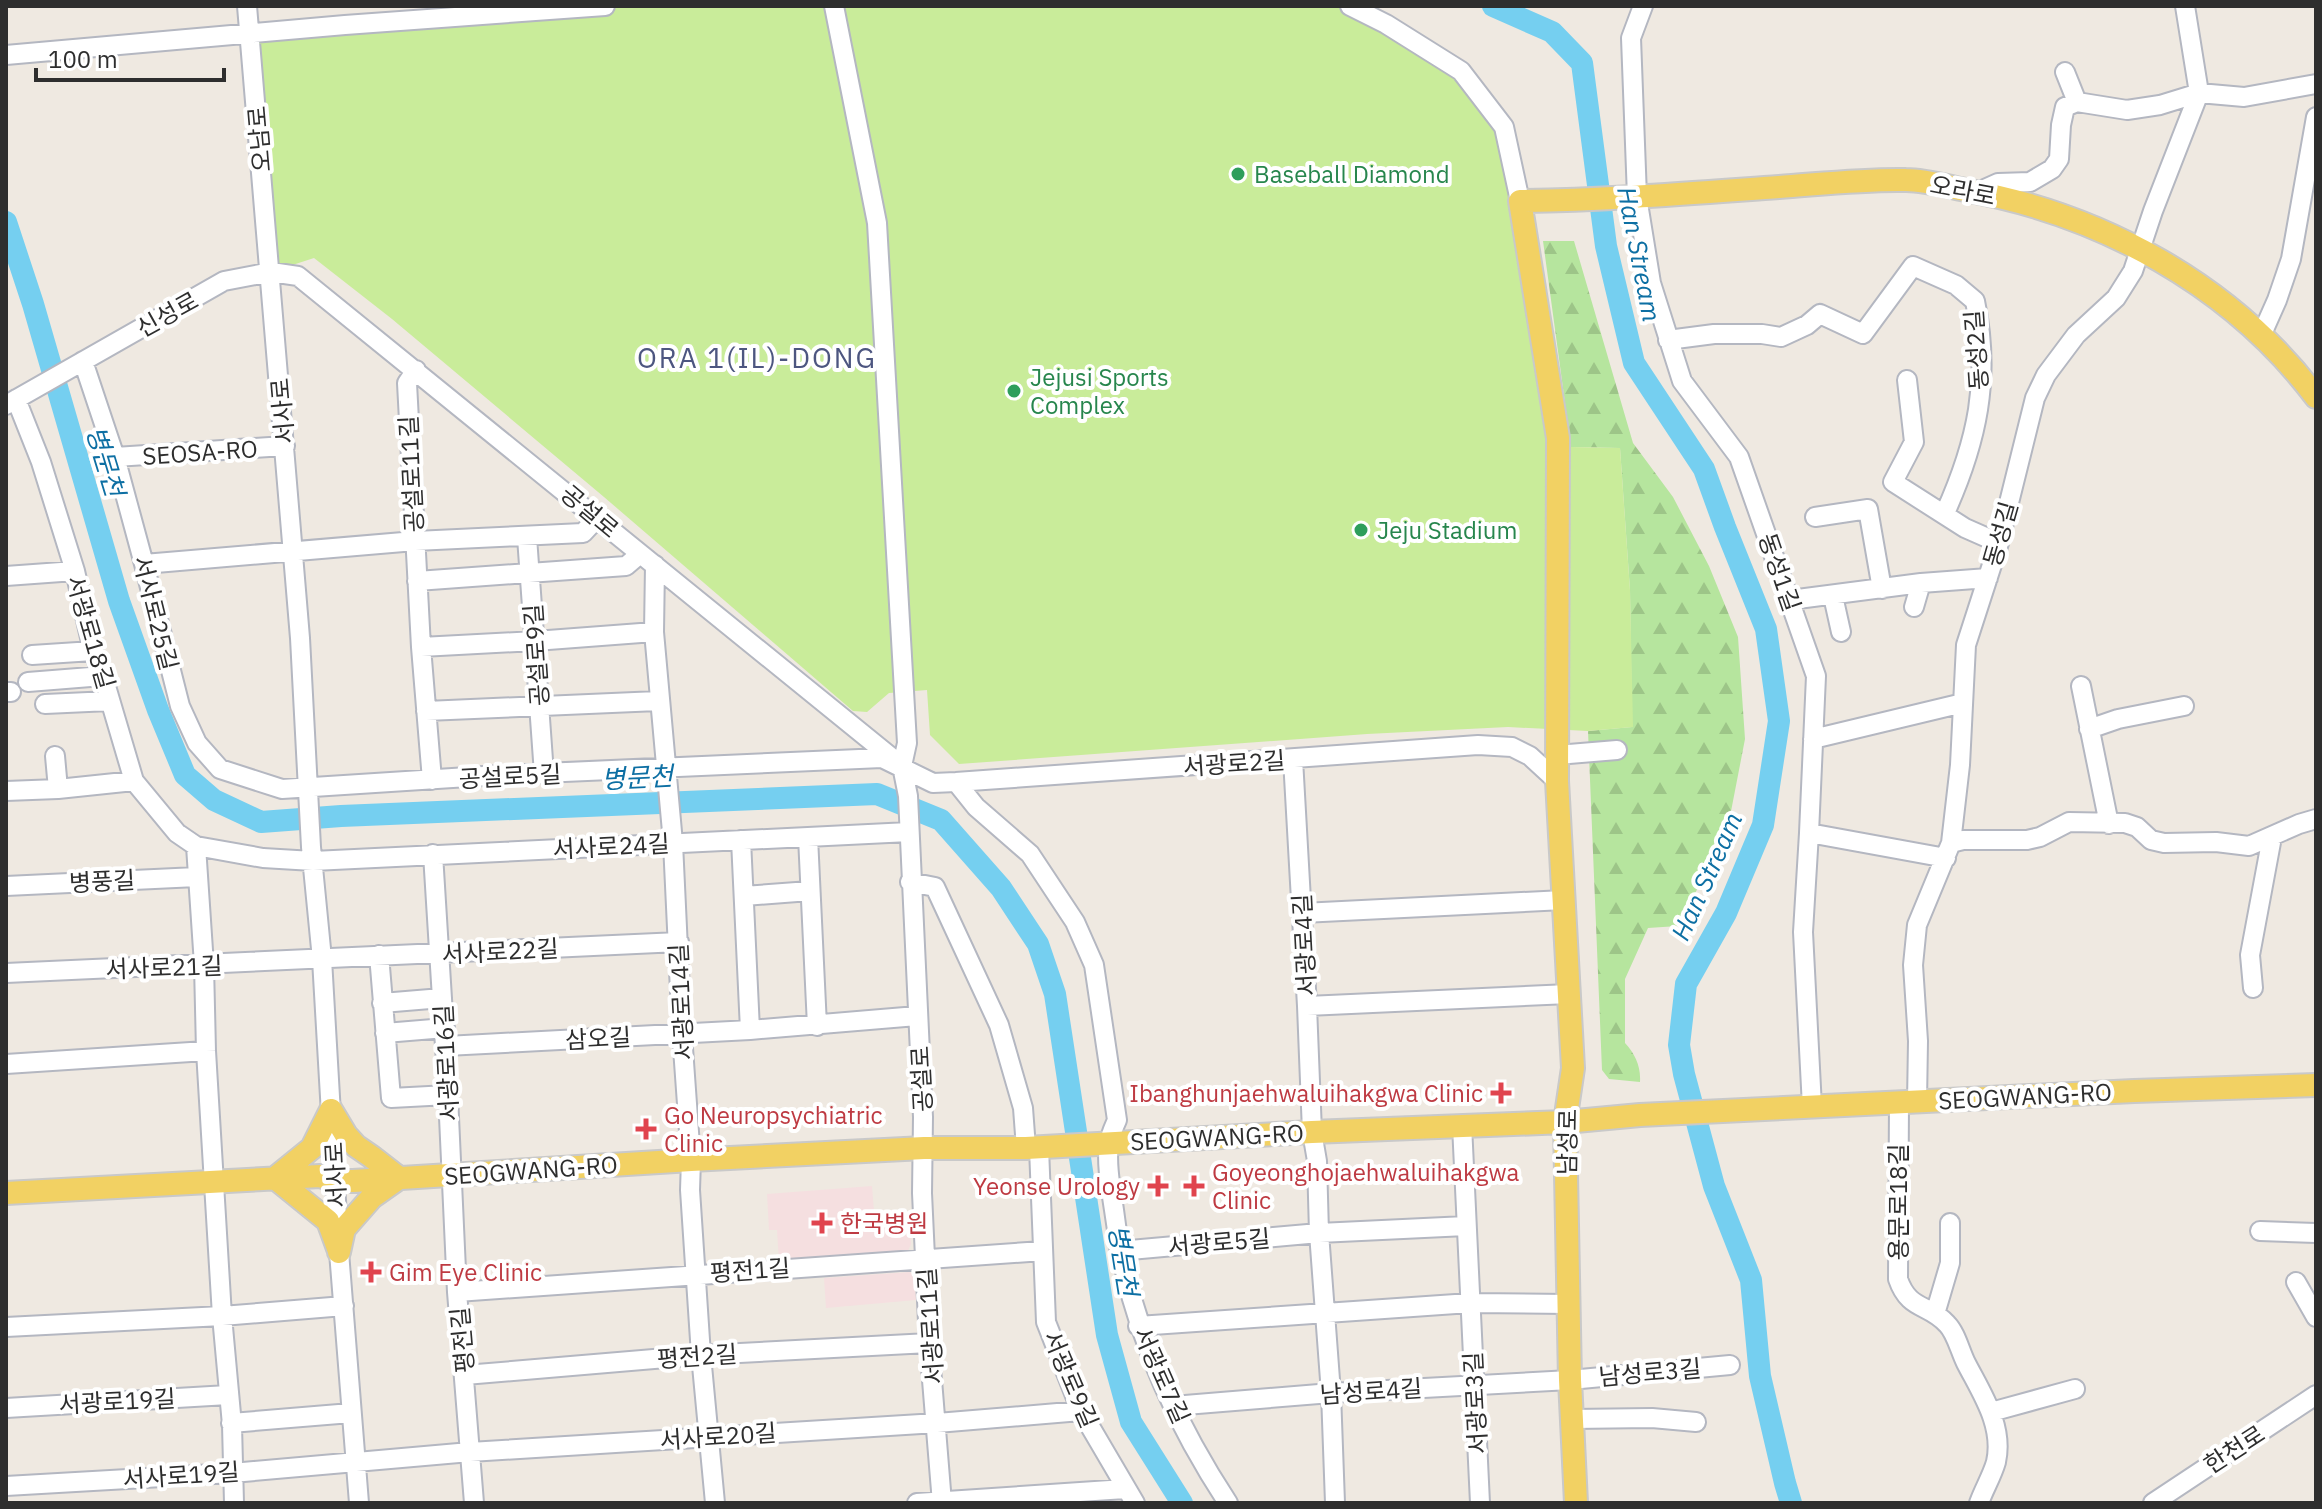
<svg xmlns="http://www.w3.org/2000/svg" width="2322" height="1509" font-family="'IBM Plex Sans','Noto Sans KR',sans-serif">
  <defs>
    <pattern id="forest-firs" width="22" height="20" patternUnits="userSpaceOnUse" patternTransform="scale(2)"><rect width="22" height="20" fill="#b6e59e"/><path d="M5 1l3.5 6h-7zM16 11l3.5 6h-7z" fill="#9dc588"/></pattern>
  </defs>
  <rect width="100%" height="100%" fill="#efe9e1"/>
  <path fill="#f5dfe0" d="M872,1186L875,1224L909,1222L911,1244L907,1253L779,1261L777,1230H769L767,1194Z
    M910,1272L914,1276L916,1300L826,1308L824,1278Z"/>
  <path fill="url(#forest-firs)" d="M1543,241H1574L1633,443L1673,497L1709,566L1738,637L1745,739L1727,832L1678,926L1648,928L1625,979V1043C1635,1054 1641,1066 1640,1082L1609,1079L1602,1070L1588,731L1632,727L1630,590L1620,448L1571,447Z"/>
  <path fill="#c9ec9a" d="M643,6H1350L1461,71L1504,127L1558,438L1571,447L1620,448L1630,590L1633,727L1588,731L1508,727L1367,734L959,764L930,735L927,690L889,693L867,712L853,711L604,497L392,319L314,258L271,272L250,34Z"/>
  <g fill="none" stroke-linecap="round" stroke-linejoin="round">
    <path stroke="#75cff0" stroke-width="22" d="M1493,6L1552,32L1582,63L1606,246L1634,363L1704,469L1725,527L1766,629L1779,721L1763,825L1726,913L1686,984L1679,1045L1684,1074L1714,1186L1751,1280L1760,1376L1785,1483L1791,1503
      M6,222L33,304L119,601L158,710L185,775L214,800L261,822L341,816L877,794L941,820L1001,888L1038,944L1055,994L1107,1335L1131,1422L1182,1503"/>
    <g stroke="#b4b7c1" stroke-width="22">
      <path id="minor" d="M247,6L300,638L311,847L322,959L339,1252L359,1503
        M834,6L877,223L907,743L902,766
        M1350,6L1386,24L1461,71L1504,127L1520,201
        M1643,6L1631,38L1637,197L1651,283L1682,381L1739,457L1816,676L1809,833L1946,858
        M6,55L345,25L605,6
        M2065,72L2077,102
        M1978,192L1998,183L2030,182L2052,169L2059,159L2061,125L2065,107L2077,102L2127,110L2160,105L2199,93L2244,97L2316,84
        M2261,336L2277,300L2291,259L2316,117
        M1668,340L1714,334H1762L1781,337L1807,325L1820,314L1863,334L1913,266L1956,285L1975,301C1991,379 1977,442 1945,513
        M83,361L115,457L144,564L180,706L197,743L220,769L282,789L499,775L882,758L933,783L956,782L1478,745L1512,747L1530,756L1557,781
        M416,370L407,383L421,647L432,780
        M1907,380L1914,442L1893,482L1965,528L1999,543
        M16,399L41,462L75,571L93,651L103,676L134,781L177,833L196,846L263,858L313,861L909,832
        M6,405L224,281L271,272L298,276L902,766L908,796L923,1117L922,1193L929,1343L942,1503
        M115,457L285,446
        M1815,517L1868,509L1882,589
        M527,537L544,774
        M144,564L415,541L583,533L598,517
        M655,565L654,632L673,843L682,1034L691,1160L690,1190L701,1355L715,1503
        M6,576L75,571
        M417,581L626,566L640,554
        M1833,596L1841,632
        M1790,600L1921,583L1988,578
        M1914,607L1921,583
        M421,647L535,641L654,632
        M32,655L93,651
        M28,682L103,676
        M2081,686L2109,824
        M6,692H11
        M45,704L110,701
        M426,711L658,701
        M2089,729L2118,719L2184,706
        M1813,739L1963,703
        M1557,755L1617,750
        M55,756L58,789
        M1293,759L1307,1006L1312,1132L1317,1161L1319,1233L1331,1393L1335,1503
        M956,782L976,807L1030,854L1075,922L1094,965L1117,1120C1114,1127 1110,1135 1109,1143C1106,1164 1111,1189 1114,1210C1127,1317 1169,1413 1228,1503
        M6,791L58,789L134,781
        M1809,833L1803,932L1812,1107
        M808,837L817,1026
        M741,840L750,1030
        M1951,843L1963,840H2027L2040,837L2069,822L2125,823L2137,827L2151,840L2164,843L2216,842L2249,846L2299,824L2316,819
        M196,846L204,965L206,1051L222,1316L232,1425L234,1503
        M433,854L448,1095L457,1292L474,1503
        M910,882L935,887L999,1025L1023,1108L1026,1148
        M6,886L197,877
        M744,896L810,891
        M1302,913L1564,900
        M379,955L391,1098L448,1095
        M6,973L679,942
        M2253,988L2250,955L2272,837
        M382,1003L442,998
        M1307,1006L1569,994
        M385,1033L445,1028
        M446,1046L750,1030L917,1016
        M6,1064L206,1051
        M1899,1102L1898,1279C1909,1311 1928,1303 1947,1324C1956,1333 1960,1351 1966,1363C1982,1394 2004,1426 1996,1462C1992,1476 1984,1489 1979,1503
        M1917,1102L1918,1041L1913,965L1917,925L1951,843L1960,765L1966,645L1999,543L2035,398L2046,375L2076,335L2116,298L2133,271L2153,211L2199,93L2185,6
        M1462,1125L1480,1503
        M1039,1148L1046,1322L1081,1411L1135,1503
        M2260,1231L2316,1233
        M1119,1251L1319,1233L1466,1226
        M2296,1282L2316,1317
        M457,1292L1043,1251
        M1935,1314L1950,1263V1223
        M1138,1326L1470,1303L1568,1304
        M6,1327L222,1316L344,1306
        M465,1375L701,1355L929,1343
        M1173,1406L1331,1393L1570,1380L1730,1365
        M6,1408L228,1395
        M1991,1412L2075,1389
        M1572,1419L1652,1418L1696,1422
        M231,1423L351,1413
        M6,1486L232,1473L470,1452L937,1423L1081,1411
        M917,1503L1125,1489
        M2153,1503L2316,1395"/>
    </g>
    <g stroke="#c9c9c9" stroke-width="26">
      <path id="major" d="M331,1110L346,1135L356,1146L372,1157L399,1178L372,1197L344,1229L339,1252
        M331,1110L312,1148L275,1178L328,1221L339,1251
        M6,1193L320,1176L335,1181H353L691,1160L924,1148H1026L1312,1132L1565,1122L1640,1115L2134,1091L2316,1085
        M1576,1503L1570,1380L1565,1122L1573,1068L1557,781L1558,438L1520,201C1606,200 1693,193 1779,187C1821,184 1864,179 1906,180C1925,180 1946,186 1965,190C2101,214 2232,285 2316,397"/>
    </g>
    <use href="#minor" stroke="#fff" stroke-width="18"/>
    <use href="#major" stroke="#f2d163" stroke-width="22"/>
  </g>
  <g fill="#2e9e5b" stroke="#fff" stroke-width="3">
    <circle cx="1238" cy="174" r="8"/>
    <circle cx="1014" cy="391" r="8"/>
    <circle cx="1361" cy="530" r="8"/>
  </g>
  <g fill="#e0444e" stroke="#fff" stroke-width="3">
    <path d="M1497 1081h8v8h8v8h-8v8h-8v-8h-8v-8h8z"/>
    <path d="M642 1117h8v8h8v8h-8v8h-8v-8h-8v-8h8z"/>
    <path d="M1154 1174h8v8h8v8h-8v8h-8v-8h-8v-8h8z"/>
    <path d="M1190 1174h8v8h8v8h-8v8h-8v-8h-8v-8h8z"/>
    <path d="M818 1211h8v8h8v8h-8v8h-8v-8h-8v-8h8z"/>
    <path d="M367 1260h8v8h8v8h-8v8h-8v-8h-8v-8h8z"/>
  </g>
  <g text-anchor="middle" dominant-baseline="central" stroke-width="8" stroke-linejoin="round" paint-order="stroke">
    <g font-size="24" fill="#2e2e2e" stroke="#fff">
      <text transform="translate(259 139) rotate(-95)">오남로</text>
      <text transform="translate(1963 190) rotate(11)">오라로</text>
      <text transform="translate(167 314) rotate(-29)">신성로</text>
      <text transform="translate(1976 350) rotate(-94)">동성2길</text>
      <text transform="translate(282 411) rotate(-95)">서사로</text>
      <text transform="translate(200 452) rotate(-4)">SEOSA-RO</text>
      <text transform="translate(411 474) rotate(-93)">공설로11길</text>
      <text transform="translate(590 511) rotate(40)">공설로</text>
      <text transform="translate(2000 534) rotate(-74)">동성길</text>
      <text transform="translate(1780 572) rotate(71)">동성1길</text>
      <text transform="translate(156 613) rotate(76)">서사로25길</text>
      <text transform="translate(91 632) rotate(74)">서광로18길</text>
      <text transform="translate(536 655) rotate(-94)">공설로9길</text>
      <text transform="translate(1234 763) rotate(-4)">서광로2길</text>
      <text transform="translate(510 776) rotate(-3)">공설로5길</text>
      <text transform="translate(611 846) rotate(-3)">서사로24길</text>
      <text transform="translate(102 881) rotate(-3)">병풍길</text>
      <text transform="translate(1304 945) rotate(-93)">서광로4길</text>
      <text transform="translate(500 951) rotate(-3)">서사로22길</text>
      <text transform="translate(164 967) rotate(-2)">서사로21길</text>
      <text transform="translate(681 1002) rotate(-93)">서광로14길</text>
      <text transform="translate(598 1038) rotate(-3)">삼오길</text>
      <text transform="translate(446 1063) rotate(-93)">서광로16길</text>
      <text transform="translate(921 1079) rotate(-93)">공설로</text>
      <text transform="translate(2025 1096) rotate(-3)">SEOGWANG-RO</text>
      <text transform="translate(1217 1137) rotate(-3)">SEOGWANG-RO</text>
      <text transform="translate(1567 1142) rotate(-89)">남성로</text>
      <text transform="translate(531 1170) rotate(-4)">SEOGWANG-RO</text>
      <text transform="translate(335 1175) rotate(-93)">서사로</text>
      <text transform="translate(1898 1202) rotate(-90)">용문로18길</text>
      <text transform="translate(1219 1242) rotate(-5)">서광로5길</text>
      <text transform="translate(750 1270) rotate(-4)">평전1길</text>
      <text transform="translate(930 1326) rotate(-94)">서광로11길</text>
      <text transform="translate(462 1340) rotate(-95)">평전길</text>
      <text transform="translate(697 1356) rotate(-4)">평전2길</text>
      <text transform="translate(1650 1372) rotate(-5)">남성로3길</text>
      <text transform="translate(1162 1375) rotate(66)">서광로7길</text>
      <text transform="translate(1071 1379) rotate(67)">서광로9길</text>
      <text transform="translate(1371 1391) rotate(-4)">남성로4길</text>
      <text transform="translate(117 1401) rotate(-3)">서광로19길</text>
      <text transform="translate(1475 1403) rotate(-93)">서광로3길</text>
      <text transform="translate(718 1436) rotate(-4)">서사로20길</text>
      <text transform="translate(2234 1449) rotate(-33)">한천로</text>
      <text transform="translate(181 1475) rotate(-4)">서사로19길</text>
    </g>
    <g font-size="24" fill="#27864d" stroke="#fff" text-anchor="start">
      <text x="1254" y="174">Baseball Diamond</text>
      <text x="1030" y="377">Jejusi Sports<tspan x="1030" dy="28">Complex</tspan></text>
      <text x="1377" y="530">Jeju Stadium</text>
    </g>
    <g font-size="24" fill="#be3a42" stroke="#fff" text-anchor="start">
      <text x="1483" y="1093" text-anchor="end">Ibanghunjaehwaluihakgwa Clinic</text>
      <text x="664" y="1115">Go Neuropsychiatric<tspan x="664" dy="28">Clinic</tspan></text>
      <text x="1212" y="1172">Goyeonghojaehwaluihakgwa<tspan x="1212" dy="28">Clinic</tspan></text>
      <text x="1140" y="1186" text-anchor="end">Yeonse Urology</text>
      <text x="840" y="1223">한국병원</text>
      <text x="389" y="1272">Gim Eye Clinic</text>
    </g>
    <g font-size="26" font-style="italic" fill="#0d6fa3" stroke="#fff">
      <text transform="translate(1640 254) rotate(79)">Han Stream</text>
      <text transform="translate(106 461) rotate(73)">병문천</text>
      <text transform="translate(637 777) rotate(-3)">병문천</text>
      <text transform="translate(1706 876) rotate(-66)">Han Stream</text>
      <text transform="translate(1124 1260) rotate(81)">병문천</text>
    </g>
    <g font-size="28" letter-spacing="2" fill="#4d5680" stroke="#fff">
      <text x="757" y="357">ORA 1(IL)-DONG</text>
    </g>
  </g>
  <rect width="2322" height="1509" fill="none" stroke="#2e2e2e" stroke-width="16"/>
  <path d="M36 68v12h188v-12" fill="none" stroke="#2e2e2e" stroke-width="4"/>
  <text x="48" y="68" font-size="24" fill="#2e2e2e" stroke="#ffffff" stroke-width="6" paint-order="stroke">100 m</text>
</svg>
